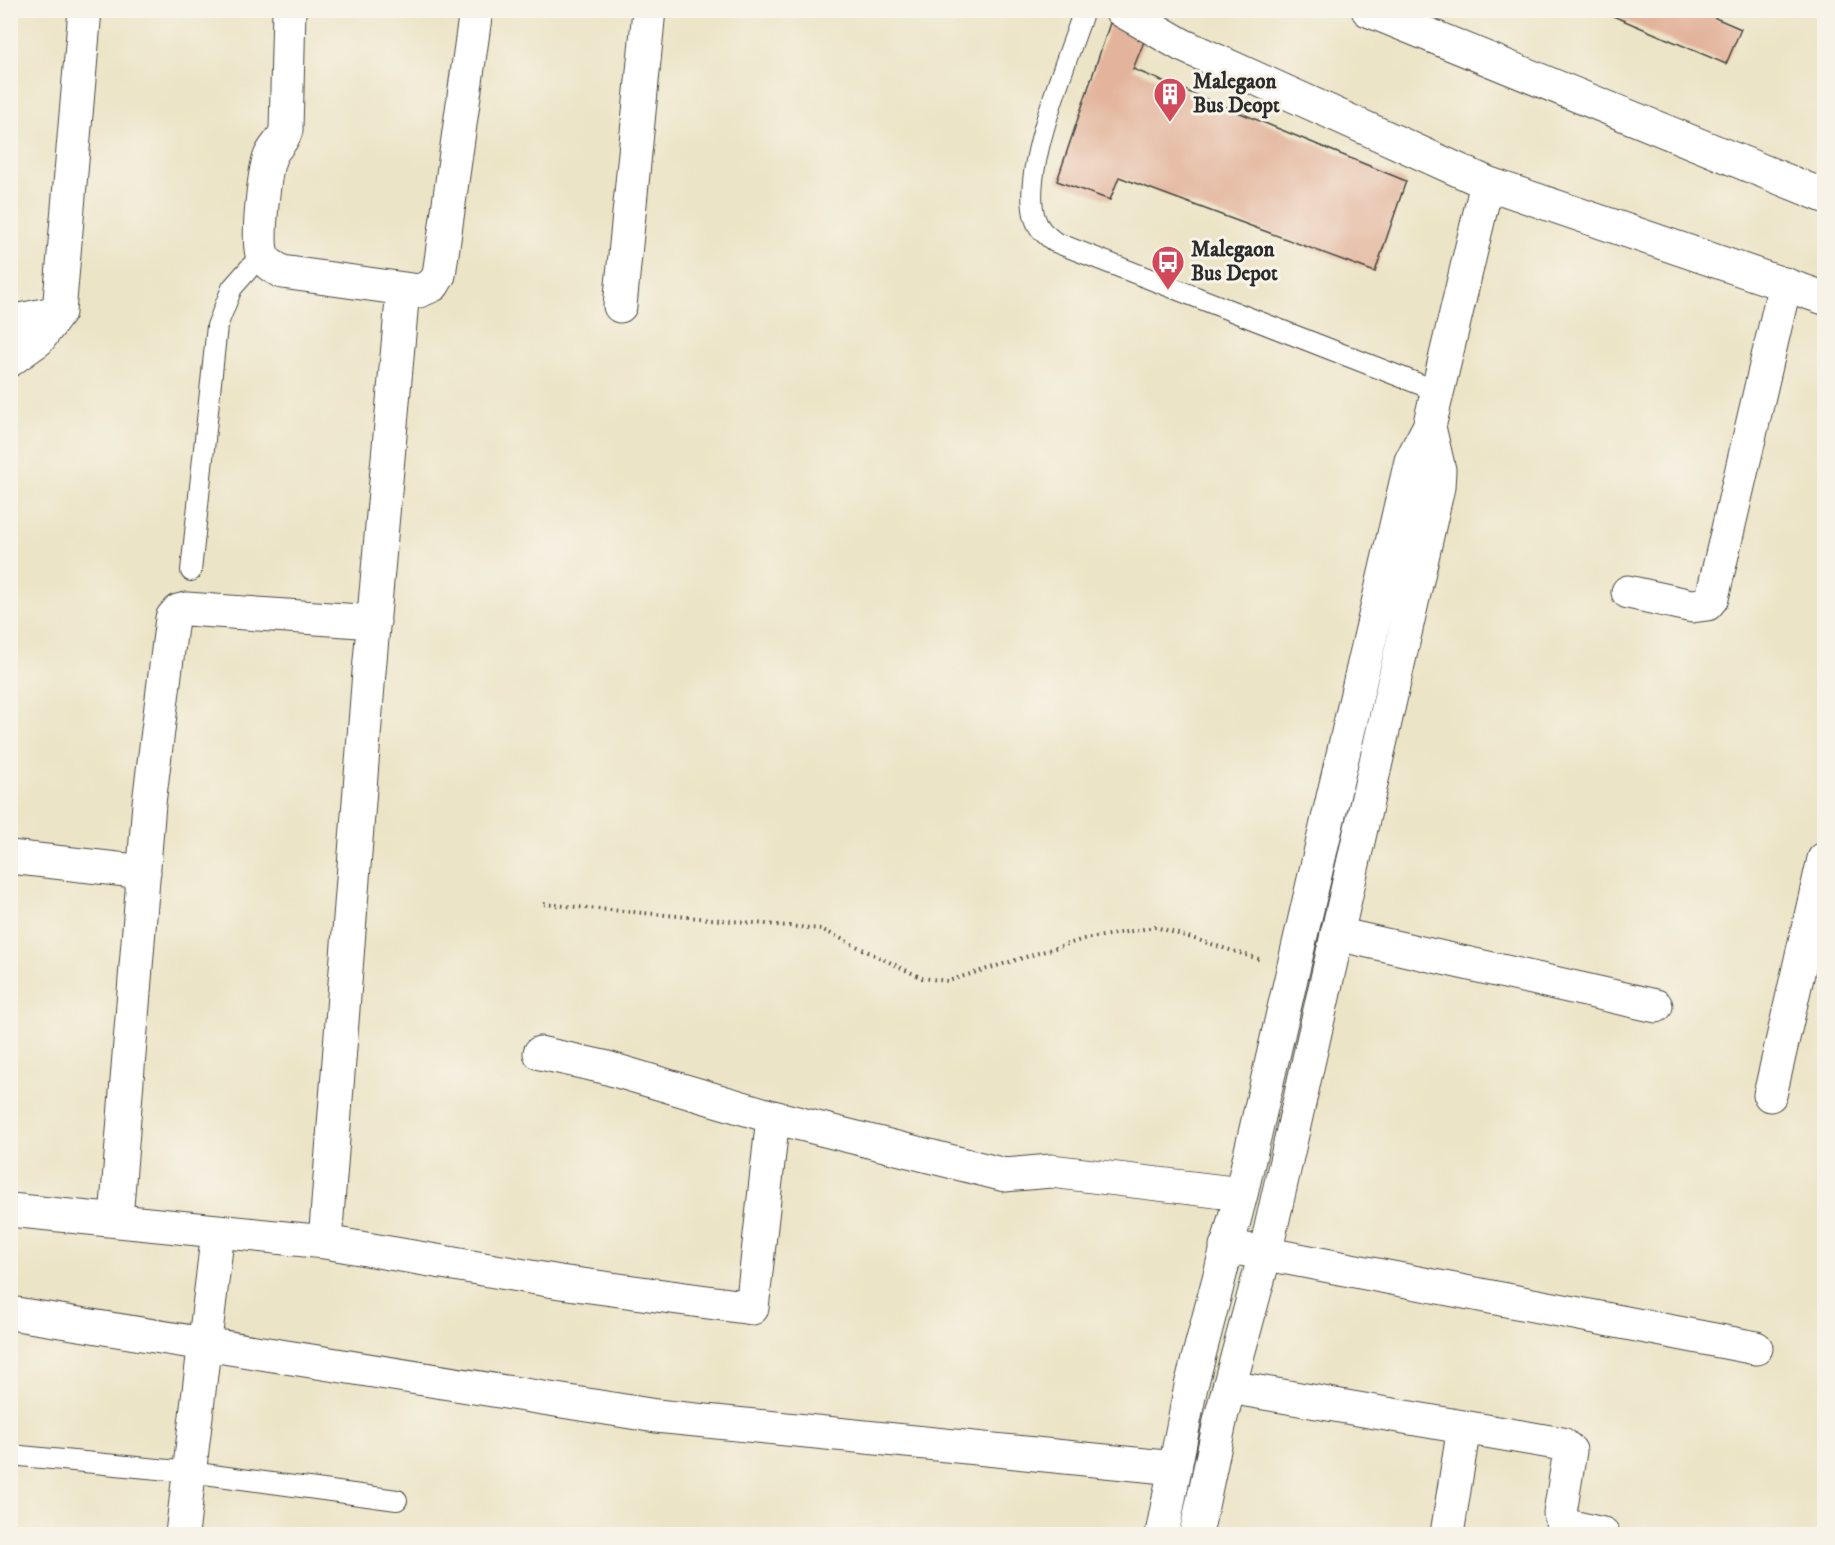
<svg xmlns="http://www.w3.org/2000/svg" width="1835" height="1545" font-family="'IM FELL DW Pica',serif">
  <rect width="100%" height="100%" fill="#f7f3e8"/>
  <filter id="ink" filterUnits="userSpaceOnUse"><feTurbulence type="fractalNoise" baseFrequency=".0167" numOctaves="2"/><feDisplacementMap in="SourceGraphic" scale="12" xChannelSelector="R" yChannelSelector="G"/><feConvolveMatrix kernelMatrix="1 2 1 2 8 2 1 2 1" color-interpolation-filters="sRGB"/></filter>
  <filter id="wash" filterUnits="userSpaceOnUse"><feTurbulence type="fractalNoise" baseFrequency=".008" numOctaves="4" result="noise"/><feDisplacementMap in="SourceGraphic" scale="24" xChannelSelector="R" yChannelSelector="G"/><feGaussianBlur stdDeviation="1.35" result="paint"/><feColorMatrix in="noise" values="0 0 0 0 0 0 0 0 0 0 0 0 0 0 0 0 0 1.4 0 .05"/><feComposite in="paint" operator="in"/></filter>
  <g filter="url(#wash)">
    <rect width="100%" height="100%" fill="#ece4c6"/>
    <g id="blocks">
      <path fill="#e3b49b" d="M1599,10H1697L1741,29L1726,64Z
        M1110,23L1145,39L1133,69L1406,181L1375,272L1119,177L1110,200L1057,181Z"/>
    </g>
  </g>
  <g filter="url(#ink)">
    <use href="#blocks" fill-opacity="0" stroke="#484742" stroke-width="1.5"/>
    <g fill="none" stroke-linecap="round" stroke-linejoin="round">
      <g stroke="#484742" stroke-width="22">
        <path id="lane" d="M1084,10C1068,60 1020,170 1035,218C1038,229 1046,235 1055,242L1437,391
          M191,571L217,326L232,288L262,254
          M10,1455L190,1472L397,1500"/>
      </g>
      <g stroke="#484742" stroke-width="35">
        <path id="street" d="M289,10L286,130C283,142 274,146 270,157C264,172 257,239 262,254C265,263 273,267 282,272L419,291L433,285L439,275L476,10
          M620,306L649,10
          M10,322L59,312
          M10,360L38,340L59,312L85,10
          M1628,592L1692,606L1707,604L1712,598L1785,284
          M10,857L144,872
          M1337,934L1656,1006
          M540,1053L604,1067L773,1117
          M1770,1095L1824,859
          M10,1210L325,1242L560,1282L752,1308L773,1117L1005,1175L1051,1171L1241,1194
          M116,1219L149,803L172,618L178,611L186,609L374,622
          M325,1242L369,672L403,289
          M1226,1246L1756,1348
          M10,1313L656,1416L1175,1468
          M1229,1387L1562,1444L1570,1451L1560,1513L1563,1522L1568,1526L1603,1534
          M182,1534L218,1231
          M1447,1534L1464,1427"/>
      </g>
      <g stroke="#484742" stroke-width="35">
        <path id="highway" d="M1121,10L1182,45L1487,183L1824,298
          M1368,10L1824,196
          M1162,1534L1191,1386L1241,1194L1411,461L1429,427L1487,183
          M1196,1534L1221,1417L1265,1254L1438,487L1439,470L1429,427"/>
      </g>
      <path stroke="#484742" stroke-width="4" stroke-dasharray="1.5 4.5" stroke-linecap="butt" d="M544,904L821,929L922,978L948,981L1084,939L1156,927L1262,960"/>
      <use href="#lane" stroke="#fff" stroke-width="20"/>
      <use href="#street" stroke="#fff" stroke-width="33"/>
      <use href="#highway" stroke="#fff" stroke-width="33"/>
    </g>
  </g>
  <defs>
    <g id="building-pin" transform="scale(1.725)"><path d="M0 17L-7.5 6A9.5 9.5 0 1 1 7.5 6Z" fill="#d1495b" stroke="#f7f3e8"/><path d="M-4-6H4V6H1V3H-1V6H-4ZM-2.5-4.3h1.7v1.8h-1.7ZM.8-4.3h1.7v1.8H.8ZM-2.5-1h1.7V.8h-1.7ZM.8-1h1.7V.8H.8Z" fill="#fff"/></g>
    <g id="bus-pin" transform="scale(1.725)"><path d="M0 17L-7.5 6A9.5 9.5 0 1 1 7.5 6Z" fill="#d1495b" stroke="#f7f3e8"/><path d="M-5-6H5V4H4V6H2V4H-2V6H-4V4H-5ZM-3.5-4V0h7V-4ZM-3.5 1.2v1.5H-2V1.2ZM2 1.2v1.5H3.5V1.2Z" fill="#fff"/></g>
  </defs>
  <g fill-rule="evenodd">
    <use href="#building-pin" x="1170" y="94"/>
    <use href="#bus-pin" x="1168" y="262"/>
  </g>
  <g text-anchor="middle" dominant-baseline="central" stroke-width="6" stroke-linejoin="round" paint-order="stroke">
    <g font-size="21" font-weight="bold" fill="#2b2b2b" stroke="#f7f3e8" text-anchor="start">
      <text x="1193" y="82">Malegaon<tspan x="1193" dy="24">Bus Deopt</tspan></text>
      <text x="1191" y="250">Malegaon<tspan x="1191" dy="24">Bus Depot</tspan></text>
    </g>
  </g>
  <rect width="1835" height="1545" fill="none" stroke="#f7f3e8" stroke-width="36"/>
</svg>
